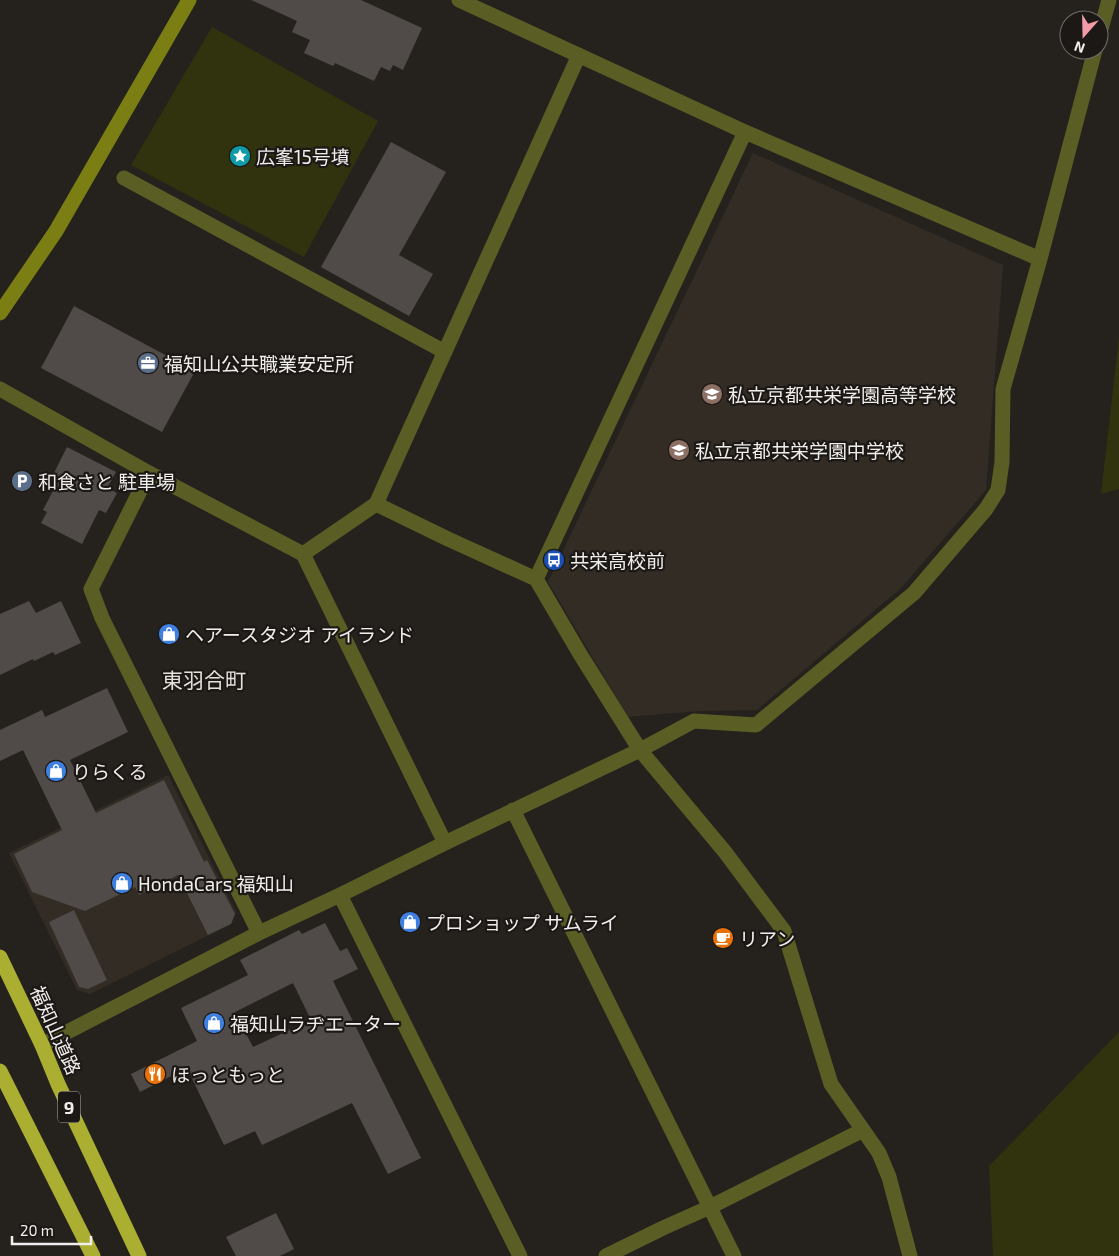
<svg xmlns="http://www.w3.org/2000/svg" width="1119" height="1256" font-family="'Exo 2','Noto Sans JP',sans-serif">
  <rect width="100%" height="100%" fill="#25221e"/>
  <path fill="#332c24" d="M753,153L1003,265L986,490L901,588L757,710L699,711L628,717L548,582Z
    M168,775L236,912L231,924L90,994L77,990L9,853Z"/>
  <path fill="#31320e" d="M212,27L378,121L304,257L131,165Z
    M1119,337V489L1101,494Z
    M1119,1032V1256H993L989,1166Z"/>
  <path fill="#504b48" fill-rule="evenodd" d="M251,0H361L422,28L403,70L393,65L390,71L381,67L374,81L335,63L333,66L304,53L310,40L292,32L297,21Z
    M391,142L446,172L399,255L433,274L409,316L321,267Z
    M74,306L195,371L162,432L41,368Z
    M67,447L116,472L107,488L117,493L106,513L99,510L82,544L41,523L47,512L43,510L55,487L49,483Z
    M29,601L36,613L61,601L81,643L55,655L53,652L34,661L33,659L0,675V614Z
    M107,688L128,732L70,760L96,813L164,780L204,862L207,860L235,914L231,924L208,935L178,875L139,895L135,887L85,911L32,892L14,854L62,830L23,750L0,761V730L42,710L45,717Z
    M74,910L107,980L88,989L79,987L49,922Z
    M325,923L340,951L347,948L358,969L333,981L421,1158L388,1174L352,1103L262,1145L255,1131L224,1145L187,1068L140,1092L131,1074L197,1041L181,1008L248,975L240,960L299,930L302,934ZM293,983L311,1020L253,1047L235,1012Z
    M276,1213L294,1249L280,1256H236L226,1237Z"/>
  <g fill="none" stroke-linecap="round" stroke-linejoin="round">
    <path stroke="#5b5e24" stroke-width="15" d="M459,0L745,132L1040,259
      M1099,36L1109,0
      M124,178L445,352
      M0,389L149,473L303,554L445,843
      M149,473L91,589L102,618L259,933
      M376,504L579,55
      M303,554L376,504L448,539L536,579L580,654L640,750L725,852L784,931L831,1084L879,1153L889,1177L910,1256
      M536,579L745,132
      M513,810L734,1256
      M340,895L520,1256
      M42,1045L259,933L340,895L445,843L640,750L694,721L756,725L914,593L986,509L998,490L1002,462L1003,389L1040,259L1095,50
      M606,1256L663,1228L710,1207L863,1130"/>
    <path stroke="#7b7f13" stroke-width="15" d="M0,313L56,231L189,0"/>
    <path stroke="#aaaf32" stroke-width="15" d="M0,957L42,1045L58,1084L139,1256
      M0,1071L93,1256"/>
  </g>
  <defs>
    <g id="sight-disc" transform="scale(1.125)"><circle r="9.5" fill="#0f9aa8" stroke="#1b1815"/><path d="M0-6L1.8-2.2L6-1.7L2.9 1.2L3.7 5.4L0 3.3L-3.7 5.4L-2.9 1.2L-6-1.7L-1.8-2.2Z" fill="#fff"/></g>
    <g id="office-disc" transform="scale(1.125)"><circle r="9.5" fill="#5c6f8a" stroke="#1b1815"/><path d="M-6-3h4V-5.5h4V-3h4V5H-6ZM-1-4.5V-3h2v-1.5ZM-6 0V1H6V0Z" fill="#fff"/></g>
    <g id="school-disc" transform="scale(1.125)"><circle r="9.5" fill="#8d6e63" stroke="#1b1815"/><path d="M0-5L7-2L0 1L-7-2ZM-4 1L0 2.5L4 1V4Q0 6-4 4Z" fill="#fff"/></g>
    <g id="parking-disc" transform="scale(1.125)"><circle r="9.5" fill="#5c6f8a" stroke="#1b1815"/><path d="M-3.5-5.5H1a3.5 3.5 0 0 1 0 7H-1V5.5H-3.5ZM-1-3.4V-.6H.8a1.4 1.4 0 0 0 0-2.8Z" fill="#fff"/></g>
    <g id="bus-disc" transform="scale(1.125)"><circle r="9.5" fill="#1a4fb4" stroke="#1b1815"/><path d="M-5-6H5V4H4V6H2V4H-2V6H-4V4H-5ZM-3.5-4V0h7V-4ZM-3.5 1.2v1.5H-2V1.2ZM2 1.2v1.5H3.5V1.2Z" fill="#fff"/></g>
    <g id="shop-disc" transform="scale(1.125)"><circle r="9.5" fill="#3f7fe0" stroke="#1b1815"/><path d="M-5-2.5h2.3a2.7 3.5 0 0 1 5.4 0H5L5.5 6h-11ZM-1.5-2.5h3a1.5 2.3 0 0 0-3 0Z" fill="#fff"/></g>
    <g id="cafe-disc" transform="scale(1.125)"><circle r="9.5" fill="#e8710a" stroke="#1b1815"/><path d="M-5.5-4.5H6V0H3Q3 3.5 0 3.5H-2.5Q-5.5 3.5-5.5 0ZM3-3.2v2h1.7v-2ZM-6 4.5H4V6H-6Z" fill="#fff"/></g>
    <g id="restaurant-disc" transform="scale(1.125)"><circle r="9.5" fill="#e8710a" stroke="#1b1815"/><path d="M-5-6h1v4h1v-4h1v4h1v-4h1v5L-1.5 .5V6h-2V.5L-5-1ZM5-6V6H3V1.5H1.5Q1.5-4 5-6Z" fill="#fff"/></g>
  </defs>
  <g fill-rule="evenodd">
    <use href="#sight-disc" x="240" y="156"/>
    <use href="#office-disc" x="148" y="363"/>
    <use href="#school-disc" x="712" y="394"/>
    <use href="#school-disc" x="679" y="450"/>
    <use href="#parking-disc" x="22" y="481"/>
    <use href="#bus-disc" x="554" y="560"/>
    <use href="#shop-disc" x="169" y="634"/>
    <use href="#shop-disc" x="56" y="771"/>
    <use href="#shop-disc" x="122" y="883"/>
    <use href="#shop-disc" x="410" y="922"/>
    <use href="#cafe-disc" x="723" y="938"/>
    <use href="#shop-disc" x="214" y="1023"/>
    <use href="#restaurant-disc" x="155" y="1074"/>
  </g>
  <g text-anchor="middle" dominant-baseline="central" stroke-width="4.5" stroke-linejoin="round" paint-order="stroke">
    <rect fill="#1b1815" stroke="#b0aeac" stroke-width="1" x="58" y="1091.5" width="22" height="31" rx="4"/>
    <g font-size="18" font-weight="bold" fill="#f0eeec">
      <text x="69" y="1107">9</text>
    </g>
    <g font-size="19" fill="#f0eeec" stroke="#1b1815" text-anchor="start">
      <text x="256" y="156">広峯15号墳</text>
      <text x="164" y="363">福知山公共職業安定所</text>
      <text x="728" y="394">私立京都共栄学園高等学校</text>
      <text x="695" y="450">私立京都共栄学園中学校</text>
      <text x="38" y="481">和食さと 駐車場</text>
      <text x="570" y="560">共栄高校前</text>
      <text x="185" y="634">ヘアースタジオ アイランド</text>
      <text x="72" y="771">りらくる</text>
      <text x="138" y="883">HondaCars 福知山</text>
      <text x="426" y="922">プロショップ サムライ</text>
      <text x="739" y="938">リアン</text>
      <text x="230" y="1023">福知山ラヂエーター</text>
      <text x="171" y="1074">ほっともっと</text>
    </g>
    <g font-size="19" fill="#f0eeec" stroke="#1b1815">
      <text transform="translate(56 1030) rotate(66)">福知山道路</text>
    </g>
    <g font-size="21" fill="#e4e0db" stroke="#1b1815">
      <text x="204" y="679">東羽合町</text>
    </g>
  </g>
  <g transform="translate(1084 35) rotate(200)"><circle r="24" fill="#1b1815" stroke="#706e6b"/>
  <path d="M0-4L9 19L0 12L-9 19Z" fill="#f39aa9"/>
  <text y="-8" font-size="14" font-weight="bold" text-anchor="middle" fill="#f0eeec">N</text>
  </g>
  <path d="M12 1236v8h79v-8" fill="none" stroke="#f0eeec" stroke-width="2.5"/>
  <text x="20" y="1236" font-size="15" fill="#f0eeec" stroke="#1b1815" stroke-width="4" paint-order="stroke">20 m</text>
</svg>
